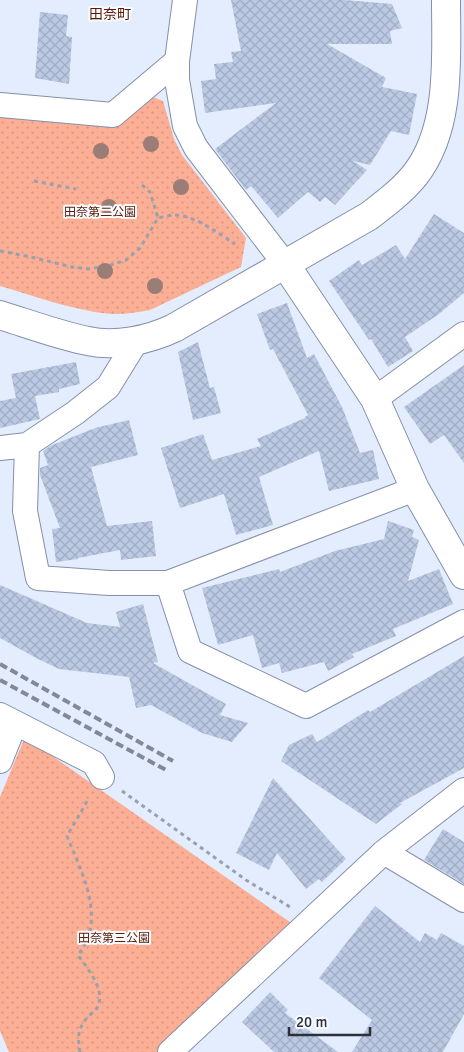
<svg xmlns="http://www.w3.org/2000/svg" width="464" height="1052" font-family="Signika,'Noto Sans JP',sans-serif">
  <defs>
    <pattern id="park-dots" width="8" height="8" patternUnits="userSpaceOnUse" patternTransform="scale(1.25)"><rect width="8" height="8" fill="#fcaf95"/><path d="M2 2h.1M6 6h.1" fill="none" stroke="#d89781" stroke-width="1.8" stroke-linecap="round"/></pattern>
    <pattern id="building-cross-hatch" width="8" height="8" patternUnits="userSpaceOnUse" patternTransform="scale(1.25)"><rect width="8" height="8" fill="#bbc9e3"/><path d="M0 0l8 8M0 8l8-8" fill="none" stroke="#a1adc4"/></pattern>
  </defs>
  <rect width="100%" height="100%" fill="#e4edfd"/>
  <path fill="url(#park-dots)" d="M148,95L163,101L174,139L182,155L246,238L241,267L150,310C139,312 127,314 116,314C80,313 35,296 0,286V109L106,112Z
    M25,737L300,929L160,1052H9L0,1031V797Z"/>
  <path fill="url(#building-cross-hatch)" d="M231,0H345L392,4L402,28L390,31L392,44H327L386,78L382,87L417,94L409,135L391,131L370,165L353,161L367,170L335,205L325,197L320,202L308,192L278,218L251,186L246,190L215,149L276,103L205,113L201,81L216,79L214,64L233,62L231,52L241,51Z
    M40,12L68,15L66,36L72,37L69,84L35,78Z
    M434,214L464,233V293L439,314L405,337L413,351L388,367L371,339L369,340L329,281L359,260L362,265L396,245L405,259Z
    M287,303L307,358L314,354L342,407L360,453L373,450L379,479L329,491L319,451L259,477L273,525L236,535L224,494L180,508L161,448L203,434L212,460L261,446L257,439L305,418V417L308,415L273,349L270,350L257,314Z
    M198,342L210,388L214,387L221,413L193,420L178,352Z
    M76,362L80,384L59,389V392L35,396L40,419L0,428V401L16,398L11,374Z
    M464,365V463L444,435L430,444L404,407Z
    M129,420L138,455L91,467L107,526L152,521L156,556L121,560L120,550L78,558V559L56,562L52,529L60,528L40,475V468L48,465L43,451L50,446L95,428Z
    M388,521L414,530L412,537L419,540L408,581L439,569L453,604L393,629L396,636L352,654L354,657L328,671L324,662L282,673L279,663L262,668L253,635L218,645L202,588L279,569L280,572L335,551L384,539Z
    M0,585L87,623L120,627L116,612L143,604L158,662L153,663L226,704L220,715L248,723L232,742L202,733L151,705L136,708L129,677L59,669L38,659L0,638Z
    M464,656V768L400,803L402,804L376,824L281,761L289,745L312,734L317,742L368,710L370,712Z
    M273,778L346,859L322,882L319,879L306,889L277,853L269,870L236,853Z
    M443,829L464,842V884L424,860Z
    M375,906L420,942L425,933L437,940L441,933L464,946V1014L443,1052H352L372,1020L319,978Z
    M270,992L288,1010L285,1013L338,1052H274L242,1022Z"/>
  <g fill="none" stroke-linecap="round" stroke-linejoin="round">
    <g stroke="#8490a9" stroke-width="26">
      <path id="street" d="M185,0L177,61V80L185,126L196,148L285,264
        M0,105L113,115L177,61
        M375,399L464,334
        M27,445L25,511L38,578L109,583H168L415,489
        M0,448L27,445L75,413L108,387L137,340
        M168,583L190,651L306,706L464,622
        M0,715L94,763L102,777
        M0,761L15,723
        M384,852L464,900
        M170,1052L384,852L464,790"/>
    </g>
    <g stroke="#8490a9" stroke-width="30">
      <path id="secondary" d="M285,264L375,399L415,489L464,575
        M0,315C29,324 58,335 88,341C115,347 149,340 174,328L369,216C386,203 402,191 415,175C452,128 446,56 446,0"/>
    </g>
    <path stroke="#99a1ae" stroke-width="3" stroke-dasharray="4 4" stroke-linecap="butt" d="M34,181L76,189
      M142,185L150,192L158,218
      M0,251L31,257L72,267L88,269L108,266L126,260L140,248L158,218C163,217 169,215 174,215C195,215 217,233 235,244
      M122,791L246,880L290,907
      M80,1052C78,1039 77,1030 86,1019C89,1015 94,1012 97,1008C107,991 87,968 78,955C107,918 82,874 67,836L89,798"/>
    <use href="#street" stroke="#fff" stroke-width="24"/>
    <use href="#secondary" stroke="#fff" stroke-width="28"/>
    <path stroke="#828996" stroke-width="4" stroke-dasharray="8 4" stroke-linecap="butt" d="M0,664L173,761
      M0,680L166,770"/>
  </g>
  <g fill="#9a7d77">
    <circle cx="151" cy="144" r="8"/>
    <circle cx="101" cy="151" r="8"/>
    <circle cx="181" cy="187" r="8"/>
    <circle cx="109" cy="207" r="8"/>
    <circle cx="105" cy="271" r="8"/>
    <circle cx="155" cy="286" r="8"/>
  </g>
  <g text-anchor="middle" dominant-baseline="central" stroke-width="4" stroke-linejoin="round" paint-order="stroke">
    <g font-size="12" fill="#5d2109" stroke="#f7faff">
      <text x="100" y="212">田奈第二公園</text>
      <text x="114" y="938">田奈第三公園</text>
    </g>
    <g font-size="14" fill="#591900" stroke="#f7faff">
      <text x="110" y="14">田奈町</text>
    </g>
  </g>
  <path d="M289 1027v8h81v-8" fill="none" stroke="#2b303a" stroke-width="2.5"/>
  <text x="296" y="1027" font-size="15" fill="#2b303a" stroke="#f7faff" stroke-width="4" paint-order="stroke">20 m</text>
</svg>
